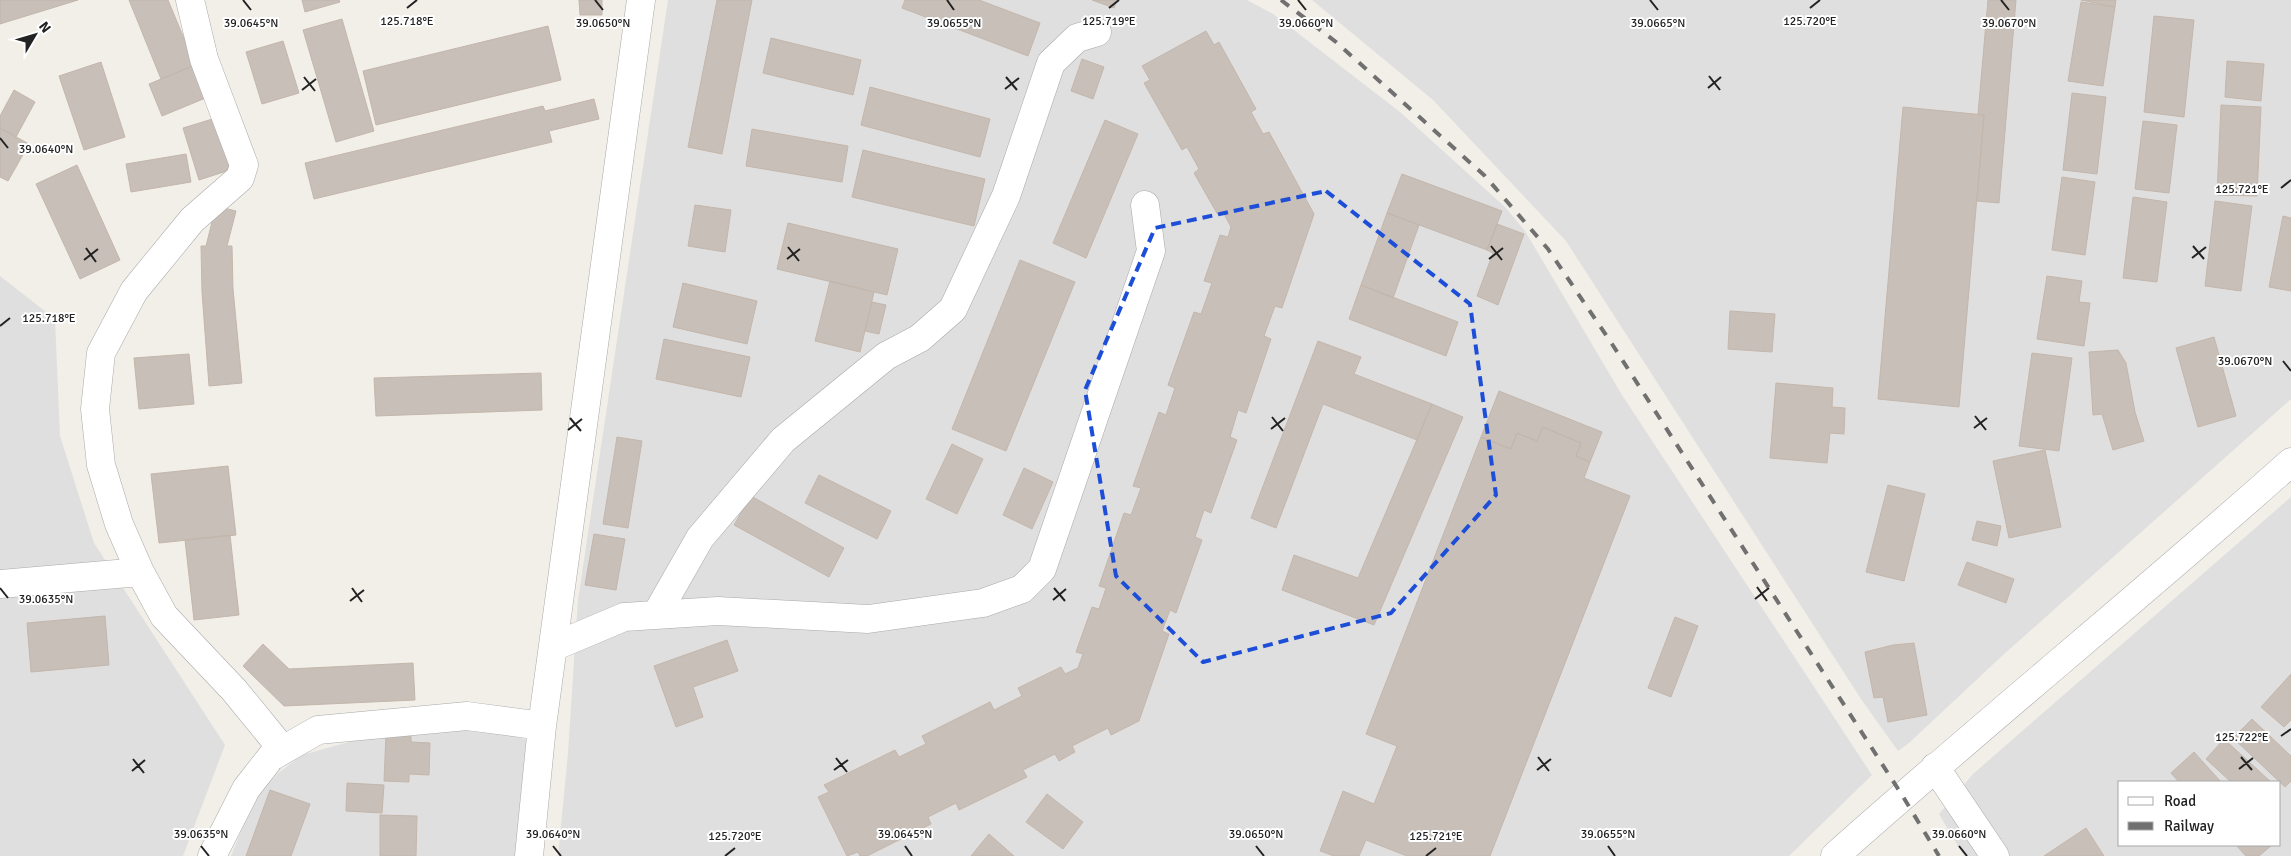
<svg xmlns="http://www.w3.org/2000/svg" width="2291" height="856" font-family="Signika,sans-serif">
  <rect width="100%" height="100%" fill="#f2efe9"/>
  <path fill="#e0dfdf" fill-rule="evenodd" d="M668,0H1247L1273,14L1400,112L1505,207L1525,231L1622,395L1872,775L1789,856H558L568,753L578,600Z
    M1312,0H2291V399L2003,655L1909,743L1898,751L1861,699L1566,241L1433,100Z
    M0,276L55,319L60,436L94,543L225,745L183,856H0Z
    M2291,497V856H1964L1939,814L1973,774ZM2120,782H2280V845H2120Z
    M474,727L533,741L519,856H231L252,804L277,774L302,755L395,729Z"/>
  <path fill="#c7bfb8" stroke="#c4b6ab" d="M0,0H78L0,24Z
    M129,0H168L195,65L161,79Z
    M302,0H339L340,2L305,12Z
    M579,0H602V15H580Z
    M717,0H752L722,154L688,147Z
    M905,0H979L1040,23L1028,56L902,8Z
    M1092,0H1117L1114,8Z
    M1988,0H2016L1999,203L1977,201L1984,115L1978,114Z
    M2081,0H2116L2115,7Z
    M2081,2L2115,7L2103,86L2068,81Z
    M2154,16L2194,20L2184,117L2144,112Z
    M342,19L374,131L336,142L303,30Z
    M548,26L561,80L376,125L363,71Z
    M1206,31L1214,45L1219,42L1256,109L1251,112L1263,134L1269,132L1314,214L1282,308L1275,306L1264,336L1271,339L1246,413L1238,410L1230,437L1237,440L1211,513L1204,510L1195,537L1202,540L1176,613L1170,610L1162,631L1169,634L1139,721L1111,735L1108,728L1072,746L1075,752L1059,761L1055,754L1023,770L1027,777L959,810L956,803L928,817L931,824L867,856H860L858,852L847,856L818,797L829,792L824,785L895,750L899,757L926,744L922,736L990,702L994,710L1022,696L1018,688L1061,667L1065,674L1078,668L1083,654L1076,652L1092,607L1099,609L1106,588L1099,586L1124,513L1131,515L1141,488L1133,486L1159,412L1166,415L1175,388L1168,385L1194,312L1201,314L1212,283L1204,281L1220,235L1228,237L1231,227L1223,212L1218,215L1194,173L1199,169L1187,147L1182,150L1144,83L1150,80L1142,66Z
    M771,38L861,60L853,95L763,73Z
    M283,41L299,93L262,104L246,52Z
    M1082,59L1104,67L1093,99L1071,91Z
    M2227,61L2264,64L2261,101L2225,97Z
    M101,62L125,137L84,150L59,76Z
    M195,65L208,97L162,116L149,84Z
    M870,87L990,119L980,157L861,125Z
    M14,90L35,102L16,137L0,128V116Z
    M2072,93L2106,97L2097,174L2063,170Z
    M594,99L599,119L549,131L552,142L314,199L305,163L543,106L545,111Z
    M2221,105L2261,107L2257,196L2217,195Z
    M1903,107L1984,115L1959,407L1878,399Z
    M219,117L236,168L199,180L183,128Z
    M1105,120L1138,134L1086,258L1053,243Z
    M2143,121L2177,125L2169,193L2135,189Z
    M0,128L29,144L8,181L0,177Z
    M752,129L848,146L842,182L746,166Z
    M863,150L985,179L974,226L852,197Z
    M186,154L191,182L131,192L126,164Z
    M77,165L120,260L80,279L36,184Z
    M1402,174L1502,211L1487,250L1387,213Z
    M2062,177L2095,182L2085,255L2052,250Z
    M2133,197L2167,202L2157,282L2123,278Z
    M2215,201L2252,206L2241,291L2205,286Z
    M695,205L731,210L725,252L688,246Z
    M216,206L236,211L227,246H232L233,289L242,383L209,386L202,292L201,246H206Z
    M1387,213L1419,225L1393,298L1361,285Z
    M2283,216L2291,218V291L2269,287Z
    M788,223L898,249L887,295L777,269Z
    M1497,224L1524,234L1498,305L1477,296L1493,253L1487,250Z
    M1020,260L1075,282L1006,451L952,429Z
    M2047,276L2082,281L2079,302L2090,303L2084,346L2037,339Z
    M830,281L874,292L860,352L815,341Z
    M683,283L757,301L747,344L673,327Z
    M1361,285L1458,322L1446,356L1349,319Z
    M872,302L886,305L879,334L865,331Z
    M1730,311L1775,314L1772,352L1728,349Z
    M2214,337L2236,416L2198,427L2176,348Z
    M664,339L750,357L741,397L656,379Z
    M1318,341L1361,357L1354,374L1432,404L1417,440L1323,404L1276,528L1251,518Z
    M2118,350L2126,363L2135,412L2144,441L2113,450L2102,414L2093,415L2089,352Z
    M2032,353L2072,358L2059,451L2019,446Z
    M189,354L194,404L139,409L134,358Z
    M541,373L542,410L376,416L374,378Z
    M1776,383L1833,388L1832,407L1845,408L1844,434L1830,433L1827,463L1770,458Z
    M1499,391L1602,432L1590,462L1576,456L1581,443L1543,427L1537,441L1517,433L1511,449L1481,437Z
    M1432,404L1463,417L1374,625L1282,590L1294,555L1358,578Z
    M1543,427L1581,443L1576,456L1590,462L1584,478L1630,496L1490,856H1407L1366,840L1359,856H1334L1320,851L1343,791L1374,804L1397,746L1366,734L1481,437L1511,449L1517,433L1537,441Z
    M617,437L642,441L628,528L603,524Z
    M952,444L983,459L957,514L926,499Z
    M2045,450L2061,527L2009,538L1993,461Z
    M228,466L236,535L159,543L151,474Z
    M1024,468L1053,482L1032,529L1003,515Z
    M819,475L891,511L877,539L805,503Z
    M1888,485L1925,494L1904,581L1866,572Z
    M751,496L844,548L829,577L734,525Z
    M1977,521L2001,526L1997,546L1972,540Z
    M594,534L625,539L616,590L585,585Z
    M230,535L239,615L194,620L185,540Z
    M1967,562L2014,579L2006,603L1958,585Z
    M105,616L109,665L31,672L27,623Z
    M1675,617L1698,626L1671,697L1648,688Z
    M727,640L738,671L693,687L703,717L676,727L654,666Z
    M1914,643L1927,715L1888,722L1883,697L1874,698L1865,652L1893,645Z
    M263,644L289,669L413,663L415,700L284,706L243,666Z
    M2291,674V720L2284,727L2261,707Z
    M2252,719L2291,756V781L2285,787L2233,738Z
    M386,734L411,735V742L430,743L429,775L409,774V782L384,781Z
    M2224,739L2271,782H2231L2206,759Z
    M2194,752L2221,782H2179L2171,773Z
    M347,783L384,785L382,813L346,811Z
    M270,790L310,804L291,856H246Z
    M1047,794L1083,822L1063,849L1026,822Z
    M380,815L417,816L416,856H380Z
    M2086,828L2104,856H2044Z
    M989,834L1014,856H971Z
    M2236,845H2272L2259,856H2246Z"/>
  <g fill="none" stroke-linecap="round" stroke-linejoin="round">
    <g stroke="#a9a9a9" stroke-width="29">
      <path id="minor" d="M190,0L204,59L244,165L240,178L192,220L134,291L101,353L95,409L101,465L119,524L140,572L164,616L234,690L283,750
        M0,584L140,572
        M656,615L700,538L783,440L886,356L920,338L953,309L1006,196L1051,63L1077,38L1097,32
        M553,647L624,617L718,611L868,619L983,603L1022,589L1042,569L1151,251L1145,205
        M1935,767L1995,856
        M212,856L246,789L271,757L318,730L467,716L542,726
        M529,856L542,726L641,0
        M1835,856C1985,722 2141,596 2291,462"/>
    </g>
    <use href="#minor" stroke="#fff" stroke-width="28"/>
    <path stroke="#707070" stroke-width="4" stroke-dasharray="10 10" stroke-linecap="butt" d="M1281,0L1336,42L1485,176L1548,249L1612,344L1902,795L1939,856"/>
  </g>
  <path fill="none" stroke="#1d4ed8" stroke-width="4" stroke-dasharray="10 6" stroke-linejoin="round" d="M1326,191L1470,304L1496,495L1391,613L1203,662L1116,576L1085,390L1155,228Z"/>
  <path fill="none" stroke="#222" stroke-width="2" d="M243,0L251,10M595,0L603,10M947,0L954,10M1298,0L1306,10M1650,0L1658,10M2001,0L2009,10M407,8L417,0M1109,8L1119,0M1810,8L1820,0M1709,76L1720,90M304,77L315,91M1006,77L1017,90M1708,88L1721,77M1005,89L1019,78M302,90L316,79M0,138L8,148M2281,188L2291,180M1491,246L1502,260M2193,246L2204,259M788,247L799,261M86,248L96,262M2192,258L2206,247M787,259L800,249M1489,259L1503,248M84,260L98,249M0,326L10,318M2283,361L2291,371M1975,416L1986,430M1272,417L1283,431M570,418L581,431M1974,428L1987,418M1271,429L1285,418M568,430L582,419M1757,587L1767,601M0,588L8,598M352,588L362,602M1054,588L1065,601M1755,599L1769,588M1053,600L1066,589M350,601L364,590M2281,736L2291,729M1538,757L1549,771M2241,757L2252,770M836,758L847,772M133,759L144,773M2239,769L2253,758M834,770L848,760M1537,770L1551,759M132,771L145,760M201,846L209,856M553,846L561,856M905,846L912,856M1256,846L1264,856M1608,846L1615,856M1959,846L1967,856M725,856L735,848M1426,856L1436,848"/>
  <g font-size="12" text-anchor="middle" fill="#222" stroke="#fff" stroke-width="4" stroke-linejoin="round" paint-order="stroke">
    <text x="407" y="25">125.718°E</text>
    <text x="1109" y="25">125.719°E</text>
    <text x="1810" y="25">125.720°E</text>
    <text x="251" y="27">39.0645°N</text>
    <text x="603" y="27">39.0650°N</text>
    <text x="954" y="27">39.0655°N</text>
    <text x="1306" y="27">39.0660°N</text>
    <text x="1658" y="27">39.0665°N</text>
    <text x="2009" y="27">39.0670°N</text>
    <text x="46" y="153">39.0640°N</text>
    <text x="2242" y="193">125.721°E</text>
    <text x="49" y="322">125.718°E</text>
    <text x="2245" y="365">39.0670°N</text>
    <text x="46" y="603">39.0635°N</text>
    <text x="2242" y="741">125.722°E</text>
    <text x="201" y="838">39.0635°N</text>
    <text x="553" y="838">39.0640°N</text>
    <text x="905" y="838">39.0645°N</text>
    <text x="1256" y="838">39.0650°N</text>
    <text x="1608" y="838">39.0655°N</text>
    <text x="1959" y="838">39.0660°N</text>
    <text x="735" y="840">125.720°E</text>
    <text x="1436" y="840">125.721°E</text>
  </g>
  <rect x="2118" y="781" width="162" height="65" fill="#ffffff" stroke="#a7a7a7"/>
  <rect x="2128" y="797" width="25" height="8" fill="#ffffff" stroke="#a7a7a7"/>
  <text x="2164" y="806" font-size="15" fill="#222222">Road</text>
  <rect x="2128" y="822" width="25" height="8" fill="#707070" stroke="#a7a7a7"/>
  <text x="2164" y="831" font-size="15" fill="#222222">Railway</text>
  <g transform="translate(35 35) rotate(52)" stroke="#ffffff" stroke-width="4" paint-order="stroke">
  <path d="M0-4L9 19L0 12L-9 19Z" fill="#222222"/>
  <text y="-8" font-size="14" font-weight="bold" text-anchor="middle" fill="#222222">N</text>
  </g>
</svg>
